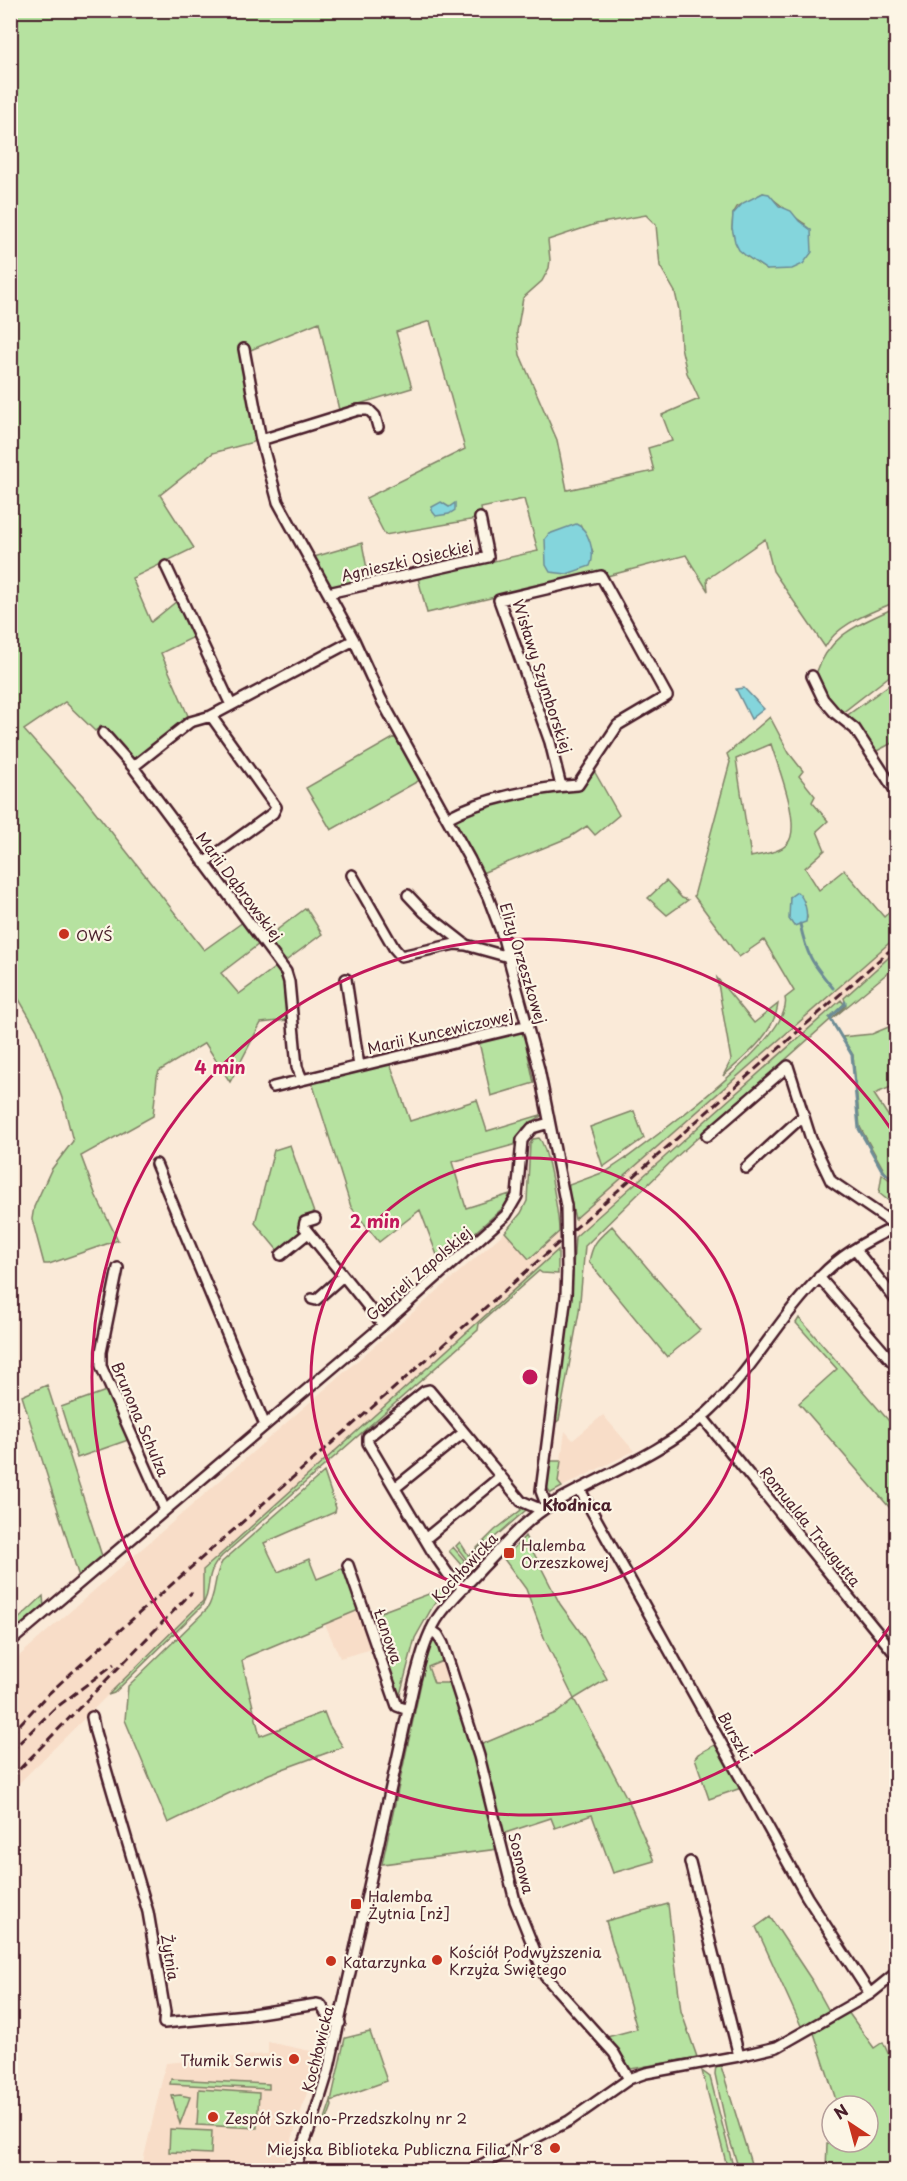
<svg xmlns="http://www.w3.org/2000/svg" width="907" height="2181" font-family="'Playpen Sans',sans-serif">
  <rect width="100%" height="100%" fill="#faead8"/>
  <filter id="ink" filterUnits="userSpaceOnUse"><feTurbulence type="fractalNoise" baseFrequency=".0167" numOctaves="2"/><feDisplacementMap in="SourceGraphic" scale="12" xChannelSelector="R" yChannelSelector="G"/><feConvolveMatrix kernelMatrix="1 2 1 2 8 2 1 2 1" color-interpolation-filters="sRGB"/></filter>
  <g filter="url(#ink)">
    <path fill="#f8ddc8" d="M896,937V951L575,1237V1219Z
      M505,1232L529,1259L559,1232L558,1250L203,1570V1601L11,1791V1663Z
      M603,1415L634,1451L562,1487L558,1482L565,1431L573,1440Z
      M361,1609L376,1648L340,1658L325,1624Z
      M445,1660L452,1683H434L428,1667Z
      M268,2042L320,2053L282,2170H142L144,2157L166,2063L268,2054Z"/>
    <path fill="#b6e2a0" stroke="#808066" stroke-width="1.5" fill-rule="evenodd" d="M10,11H896V604L895,602C871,613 838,623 825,647L773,571L765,539L707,579L708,591L686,555L607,576L605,571L427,613L418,578L538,551L524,499L481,508L482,514L476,519L385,535L366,498L465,449L430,321L396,332L412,388L339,410L319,322L248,351L257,441L213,453L160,495L194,548L132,578L151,622L177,601L194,637L161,653L189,718L133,761L105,727L101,726L95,731L65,702L24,730L83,796L204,950L243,922L259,944L221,973L239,994L276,967L285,985L287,1020L261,1023L230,1082L205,1043L159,1071L157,1077L153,1116L81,1156L96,1196L118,1240L49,1264H44L32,1219L34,1207L51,1170L73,1141L62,1098L37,1030L10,984ZM763,193C771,195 795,219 805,224L767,270L745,255L732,229L733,214L737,207ZM646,215L656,225L660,266L675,292L679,310L681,347L687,373L699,399L662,415L672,441L648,448L654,471L567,490L557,440L520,355L517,332L523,298L542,281L549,268L550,260L548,240L596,224ZM581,526L593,552L581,568L567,574Z
      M362,543L369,579L332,588L314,557Z
      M896,607V671L842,713C828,706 822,689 815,676C830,633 858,625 896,607Z
      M896,680V741L873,753L845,717Z
      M770,717L789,753L803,771L799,776L815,796L812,802L828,821L817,831L825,850L805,868L819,890L844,870L884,917L896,906V937L575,1219L568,1188L569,1185L607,1171L625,1159C656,1136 795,1036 785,998L794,991L764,940L739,957L694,896L730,762L727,754ZM771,744C777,765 803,827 787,844C779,853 762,854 751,857L736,759ZM790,897L804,901L807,918L800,924L790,914Z
      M395,737L420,780L331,830L306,788Z
      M593,769L619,815L595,835L587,826L570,837L482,873L453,819C493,799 538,794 580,787Z
      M666,881L682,898L688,900L667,915L648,898Z
      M306,908L322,934L283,963L265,939Z
      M896,951V966L832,1019L846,1005L844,998Z
      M717,978L754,1023L778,1004C774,1035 745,1057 723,1076L731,1060Z
      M841,1000L844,1004L829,1018L830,1020L675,1158L585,1246L579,1312L559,1420L554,1424L571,1298L575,1237Z
      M891,1026L896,1027V1085L874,1094L896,1128V1182L885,1172L860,1127L853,1055L842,1037L872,1034Z
      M523,1031L534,1083L491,1096L479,1042Z
      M390,1063L410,1121L477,1100L487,1131L544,1114L523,1128L517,1144L452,1162L466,1208L510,1194L505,1206L440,1263L420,1210L379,1242L351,1207L312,1082Z
      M634,1111L644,1138L603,1167L590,1127Z
      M539,1138C548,1146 559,1217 559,1232L529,1259L505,1232L521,1213L527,1201L530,1144L533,1139Z
      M290,1145L314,1213L299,1222V1226L303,1232L279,1252L255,1223L274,1150Z
      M882,1174L896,1185V1207L879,1193Z
      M612,1226L700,1330L667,1357L589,1262C593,1242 597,1240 612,1226Z
      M558,1250V1274L542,1273L539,1271L479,1324L478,1330L222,1556C202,1576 214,1589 201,1607L114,1693L108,1695L203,1601V1570Z
      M799,1318L896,1429V1515L799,1403L837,1369L796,1323Z
      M47,1385L102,1556L79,1577L22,1396Z
      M106,1391L128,1440L77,1458L61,1407Z
      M552,1461H561L558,1482L562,1487L551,1493L548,1489L546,1492V1488L548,1463Z
      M324,1472L336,1508L335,1512L264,1543L278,1572L309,1559L317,1579L346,1567L361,1609L246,1657L242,1661L260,1736L324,1712L329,1725L343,1747L269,1774L168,1823L125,1720L128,1686L207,1609C217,1594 213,1577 222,1562Z
      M515,1501L526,1510L487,1544L485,1542L477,1550L478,1553C471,1561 467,1576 456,1578L462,1566L449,1551L453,1547L464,1560L463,1565L466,1559L456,1546L460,1542L469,1556L495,1530L521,1510Z
      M525,1536L560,1604L581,1633L607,1679L574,1699L629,1802L654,1861L613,1873L592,1815L555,1828L551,1818L502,1834L480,1745L558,1712L574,1699L545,1640L526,1589L504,1559Z
      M450,1586L452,1587L433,1606L415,1638L400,1695L395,1691L370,1616Z
      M43,1596L44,1607L11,1636V1626Z
      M435,1641L440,1647L445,1660L428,1667L434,1683H452L475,1759L498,1849L382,1864L429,1646Z
      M718,1743L744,1787L709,1799L695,1758L698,1754Z
      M668,1904L681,2011L697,2057L631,2069L607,2037L637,2029L606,1921Z
      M770,1917L813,1982L829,2011L802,2028L756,1927Z
      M848,2012L874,2048L883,2042L896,2071V2170H826L827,2144L868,2142V2106H838L814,2033Z
      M370,2032L387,2081L331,2101L332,2106L325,2125H323L331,2101L345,2038Z
      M720,2063L753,2170H739L728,2134L715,2074L716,2065Z
      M702,2071L710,2077L734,2170H728Z
      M171,2079L269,2084V2089L170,2084Z
      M199,2089L259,2093L257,2128L197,2125Z
      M180,2095L190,2097L180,2124L172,2096Z
      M170,2129L212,2131L211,2154L169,2152Z"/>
    <path fill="#84d5dc" stroke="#6d8c95" stroke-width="1.5" d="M763,193L769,194L779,206L791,211L799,221L811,230L812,252L803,264L792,269L767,270L745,255L739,250L735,242L732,228L733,214L743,203Z
      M441,502L449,507L455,503V510L449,514L436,516L432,511V507Z
      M576,524C589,529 596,554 590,566L567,574L550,572L546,565L545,539L549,534Z
      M744,688L764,709L751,719L736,689Z
      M797,892C805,898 808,913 806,922L794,926L789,919L790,897Z"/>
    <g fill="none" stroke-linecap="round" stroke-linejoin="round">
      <path stroke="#6d8c95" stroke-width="3" d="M800,924C807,956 812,963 833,988
        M845,1002V1004L830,1018L852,1055L859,1129L882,1170L896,1183"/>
      <g stroke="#4a1f2b" stroke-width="14">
        <path id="minor" d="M244,349L261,440L278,502L354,640L381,699L470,860L488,897L502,934L539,1069L566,1206
          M261,440L358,410H369L375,416L378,427
          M166,566L231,705
          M328,593L488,557L480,518
          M812,676L823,699L835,713L855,729L896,792
          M103,733L133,767L286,972L289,982L297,1067L302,1079
          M133,767L190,722L211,716L354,640
          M447,818C483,798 536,788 578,785L618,725L667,696L601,576L499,600L550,742L561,786
          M204,863L273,813L276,807L211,716
          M352,875L394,948L401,956L455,944L466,945
          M408,895L424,912L466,945L509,957
          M346,979L359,1066
          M273,1087L528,1025
          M707,1136L788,1066L811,1139L831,1181L891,1222L894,1228
          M156,1164L265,1425
          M746,1168L804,1115
          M315,1219L305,1222L304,1227L383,1325
          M855,1249L896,1300
          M281,1255L308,1233
          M118,1268L101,1352V1366L165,1510
          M819,1277L896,1366
          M312,1299L316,1300L343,1276
          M702,1417L896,1655
          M395,1488L463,1433
          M580,1490L807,1897L870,1994
          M547,1507L541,1491L566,1295L567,1270
          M425,1539L500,1477
          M348,1565L397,1706L408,1710
          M464,1588L448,1574L432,1551L368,1443V1437L425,1391L429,1390L521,1501L542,1510
          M431,1630L438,1635L443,1644L479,1756L515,1901L545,1976L614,2053L629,2079
          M10,1642L383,1325L506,1215L517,1196L522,1140L532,1128L549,1123
          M92,1717L95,1732L148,1912L165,2012L164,2023L246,2015L317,2004L321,2005L331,2022L340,2023
          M690,1862L739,2056
          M294,2170L314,2117L328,2072L414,1683C420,1661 425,1639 437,1619C449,1600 467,1585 482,1568C504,1546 525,1520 552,1504C605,1474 662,1454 708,1412C752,1372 779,1317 821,1276C842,1254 869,1239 896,1227
          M471,2170L569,2121L629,2079L646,2073L739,2056L777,2047L870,1994L896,1973"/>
      </g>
      <use href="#minor" stroke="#fcf5e5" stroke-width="9"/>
      <path stroke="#4a1f2b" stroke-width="3" stroke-dasharray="9 4.5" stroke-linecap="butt" d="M10,1735L46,1696L68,1676L896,945
        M10,1752L53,1710L114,1664
        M10,1779L192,1592"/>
      <g stroke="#4a1f2b" stroke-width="14" stroke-linecap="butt">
        <path id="minor-bridge" d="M566,1206L567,1270"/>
      </g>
      <use href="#minor-bridge" stroke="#fcf5e5" stroke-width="9"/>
    </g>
  </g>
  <g fill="none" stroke="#c2185b" stroke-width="3">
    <circle cx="530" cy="1377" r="219"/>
    <path d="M895 1619A438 438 0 1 1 895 1135"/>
  </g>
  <g fill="#c8321e" stroke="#fcf5e5" stroke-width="2">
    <circle cx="64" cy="934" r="6"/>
    <rect x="503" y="1547" width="12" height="12" rx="3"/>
    <rect x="350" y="1898" width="12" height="12" rx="3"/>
    <circle cx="437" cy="1960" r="6"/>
    <circle cx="331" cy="1961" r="6"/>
    <circle cx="294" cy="2059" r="6"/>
    <circle cx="213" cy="2117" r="6"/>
    <circle cx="555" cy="2148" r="6"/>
  </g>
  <g text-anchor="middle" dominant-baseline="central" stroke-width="4.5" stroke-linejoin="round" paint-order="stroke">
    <g font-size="15" fill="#4a1f2b" stroke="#fcf5e5">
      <text transform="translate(407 560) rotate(-13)">Agnieszki Osieckiej</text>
      <text transform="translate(543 676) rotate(72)">Wisławy Szymborskiej</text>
      <text transform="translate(240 886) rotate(53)">Marii Dąbrowskiej</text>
      <text transform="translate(524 963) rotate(73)">Elizy Orzeszkowej</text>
      <text transform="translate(440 1031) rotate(-13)">Marii Kuncewiczowej</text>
      <text transform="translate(418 1273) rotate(-41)">Gabrieli Zapolskiej</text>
      <text transform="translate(141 1419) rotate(67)">Brunona Schulza</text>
      <text transform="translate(811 1526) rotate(51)">Romualda Traugutta</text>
      <text transform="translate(464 1567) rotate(-47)">Kochłowicka</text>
      <text transform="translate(389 1636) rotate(71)">Łanowa</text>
      <text transform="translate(736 1736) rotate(61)">Burszki</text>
      <text transform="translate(522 1863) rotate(76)">Sosnowa</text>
      <text transform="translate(171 1957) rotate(81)">Żytnia</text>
      <text transform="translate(317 2049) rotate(-76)">Kochłowicka</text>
    </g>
    <g font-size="15" fill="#4a1f2b" stroke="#fcf5e5" text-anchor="start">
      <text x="76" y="934">OWŚ</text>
      <text x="521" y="1544">Halemba<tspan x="521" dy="17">Orzeszkowej</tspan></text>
      <text x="368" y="1895">Halemba<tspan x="368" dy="17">Żytnia [nż]</tspan></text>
      <text x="449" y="1951">Kościół Podwyższenia<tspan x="449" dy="17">Krzyża Świętego</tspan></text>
      <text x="343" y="1961">Katarzynka</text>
      <text x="282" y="2059" text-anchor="end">Tłumik Serwis</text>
      <text x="225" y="2117">Zespół Szkolno-Przedszkolny nr 2</text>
      <text x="543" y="2148" text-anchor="end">Miejska Biblioteka Publiczna Filia Nr 8</text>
    </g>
    <g font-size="16" font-weight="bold" fill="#4a1f2b" stroke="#fcf5e5">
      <text x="577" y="1504">Kłodnica</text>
    </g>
  </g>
  <circle cx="530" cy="1377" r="9" fill="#c2185b" stroke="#fcf5e5" stroke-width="3"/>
  <g font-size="18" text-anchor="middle" font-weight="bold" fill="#c2185b" stroke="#fcf5e5" stroke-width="4.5" stroke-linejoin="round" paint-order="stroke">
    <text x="220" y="1074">4 min</text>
    <text x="375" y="1228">2 min</text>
  </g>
  <rect width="907" height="2181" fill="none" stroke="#fcf5e5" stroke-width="36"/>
  <rect x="18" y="18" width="871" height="2145" fill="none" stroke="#4a1f2b" stroke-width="2" filter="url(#ink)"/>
  <g transform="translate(850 2124) rotate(324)"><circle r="28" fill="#fcf5e5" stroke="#b59f9b" stroke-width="1.5"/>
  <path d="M0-4.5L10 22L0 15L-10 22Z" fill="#c8321e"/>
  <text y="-9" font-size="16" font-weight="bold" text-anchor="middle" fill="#4a1f2b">N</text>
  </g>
</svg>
